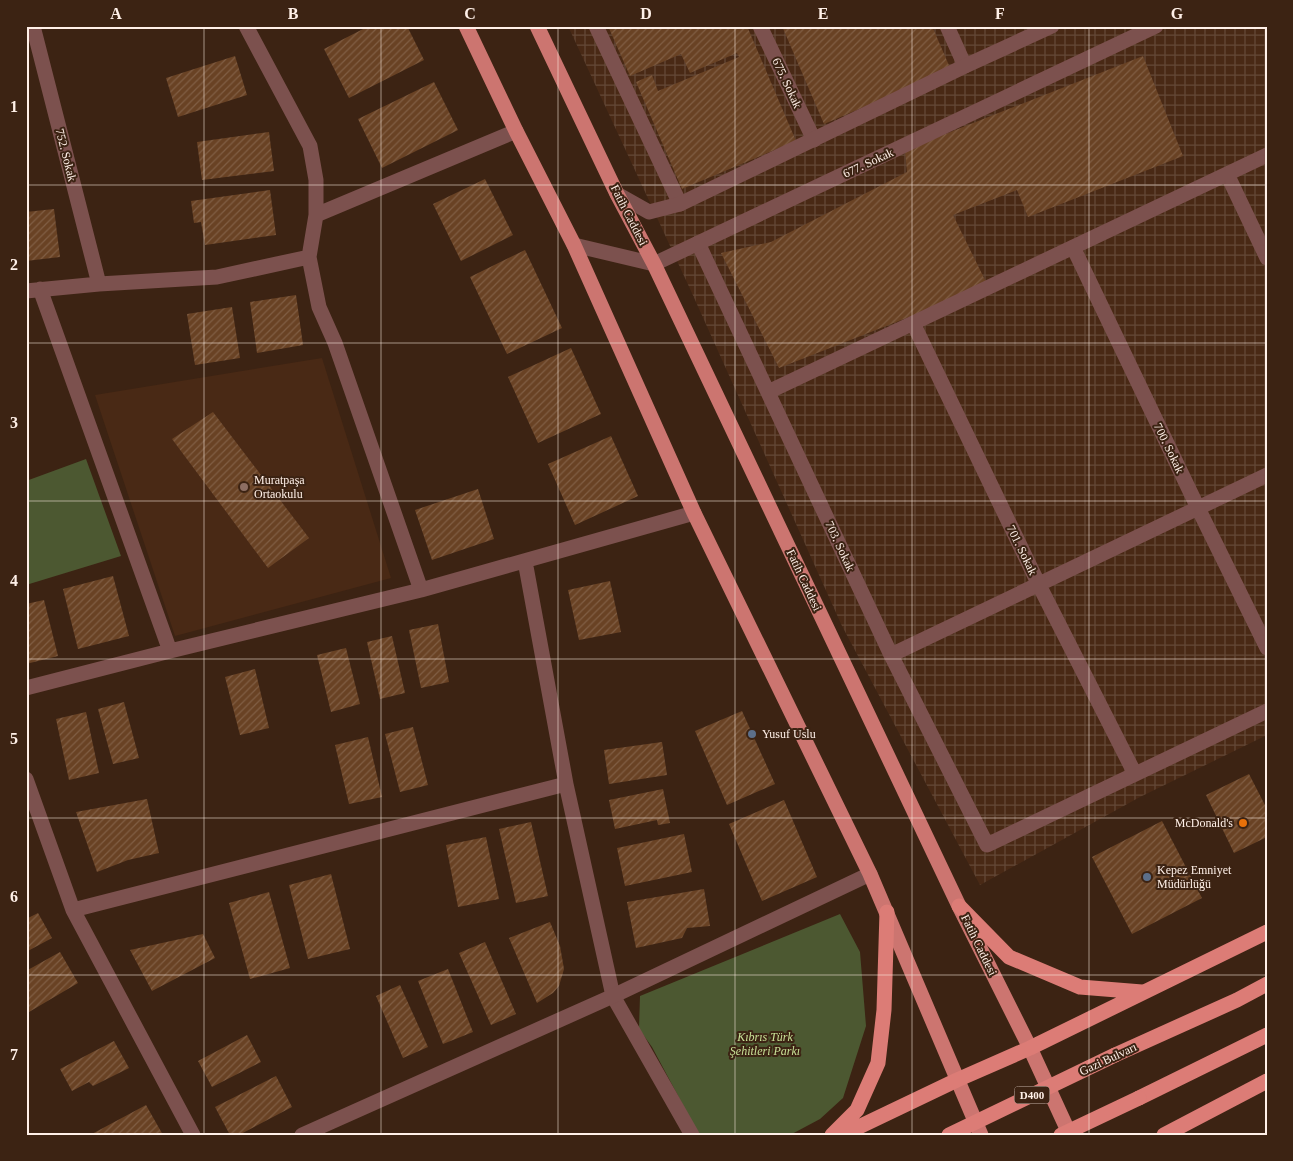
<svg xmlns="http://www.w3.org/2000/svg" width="1293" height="1161" font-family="Georgia,serif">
  <defs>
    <pattern id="industrial-grid" width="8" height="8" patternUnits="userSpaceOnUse" patternTransform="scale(1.25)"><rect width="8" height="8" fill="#492915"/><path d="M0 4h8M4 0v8" fill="none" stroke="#644837"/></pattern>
    <pattern id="building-hatch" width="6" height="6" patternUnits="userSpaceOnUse" patternTransform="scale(1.25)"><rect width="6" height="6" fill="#694224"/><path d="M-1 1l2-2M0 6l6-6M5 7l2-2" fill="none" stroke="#805e44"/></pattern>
  </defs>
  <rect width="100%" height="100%" fill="#3c2313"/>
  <path fill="#492915" d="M322,358L391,578L175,636L95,395Z"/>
  <path fill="url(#industrial-grid)" d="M568,26H1267V735L1140,797L980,885L842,626L691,291Z"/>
  <path fill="#4c5831" d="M86,459L121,556L26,585V481Z
    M840,914L860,952L866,1026L843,1098L820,1119L790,1135H699L652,1047L639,1029L640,996Z"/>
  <path fill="url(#building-hatch)" d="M369,26H407L424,60L349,98L324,49Z
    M608,26H747L796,141L682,189L636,82L652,75L658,91L739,57L737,53L690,73L681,54L630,76Z
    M782,26H932L951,70L824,124Z
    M235,56L247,95L178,117L166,78Z
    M1143,56L1183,156L1028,217L1017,190L953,215L988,286L779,368L721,253L771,242L907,172L905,150Z
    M434,82L458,130L382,168L358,119Z
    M269,132L274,171L202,180L197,142Z
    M485,179L513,235L461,261L433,204Z
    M270,190L276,235L205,245L201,222L194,223L191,201Z
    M54,209L60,257L26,261V212Z
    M525,250L562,328L507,354L470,277Z
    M296,295L303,345L257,353L250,302Z
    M232,307L240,358L195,365L187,314Z
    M571,348L601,414L538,443L508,377Z
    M213,412L309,538L268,568L172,439Z
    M611,436L638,496L575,525L548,464Z
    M478,489L494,539L432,560L415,510Z
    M113,576L129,636L78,649L63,589Z
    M610,581L621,632L579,640L568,590Z
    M44,600L58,656L26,664V604Z
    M438,624L449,682L421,688L409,630Z
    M392,636L405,693L380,699L367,642Z
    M346,648L360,704L331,712L317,655Z
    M255,669L269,728L240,735L225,677Z
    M124,702L139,758L113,764L98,709Z
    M742,711L775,784L727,805L695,731Z
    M86,712L99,773L69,780L56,719Z
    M413,727L428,785L400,792L385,734Z
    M368,737L382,797L349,804L335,745Z
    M662,742L667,775L609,784L604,750Z
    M1249,774L1267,809V837L1234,853L1206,795Z
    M663,789L670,823L658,825L657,820L615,829L609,800Z
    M147,799L159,853L128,860L97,872L76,812Z
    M784,800L817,877L762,901L729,824Z
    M1162,821L1202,898L1132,934L1092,857Z
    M531,822L548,896L516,903L499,829Z
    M684,834L692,872L625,886L617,848Z
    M486,837L499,899L458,907L446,845Z
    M331,874L350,949L308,959L289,885Z
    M704,889L710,926L687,928L682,938L636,948L627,902Z
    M269,892L290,968L250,979L229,903Z
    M38,913L52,938L26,952V919Z
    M550,922L560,946L564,969L559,986L553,993L537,1003L509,938Z
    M203,934L215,958L152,991L130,950Z
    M485,942L516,1014L491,1025L459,953Z
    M60,952L78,983L29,1012L26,1007V971Z
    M448,969L473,1032L443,1044L418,981Z
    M400,985L428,1047L403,1058L376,996Z
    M247,1035L261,1062L212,1087L198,1061Z
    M114,1041L129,1068L93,1086L89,1082L72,1091L60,1069Z
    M276,1076L292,1107L239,1135H230L215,1107Z
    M146,1105L163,1135H90Z"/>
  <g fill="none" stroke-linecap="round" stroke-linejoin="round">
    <path stroke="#7c514e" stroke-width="15" d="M33,26L99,284
      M246,26L310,146L316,180V215L309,257L319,307L335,343L421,590
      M596,26L680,204
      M760,26L814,140
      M947,26L965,66
      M1227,174L1267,258
      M316,215L516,131
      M698,243L891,655L987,845L1267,711
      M1073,247L1198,508L1267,648
      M40,289L170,651
      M26,291L99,284L217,277L309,257
      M913,323L1039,585L1135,774
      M768,392L1267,155
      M525,561L566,784L613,996L692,1135
      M891,655L1267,475
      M26,688L170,651L421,590L694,513
      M26,779L73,910L193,1135
      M73,910L566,784"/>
    <path stroke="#7c514e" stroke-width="15" d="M617,194L649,212L680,204L965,66L1052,26
      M574,245L654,264L1156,26
      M302,1135L613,996L870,874"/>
    <path stroke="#cc7570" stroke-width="15" d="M466,26L516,131L574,245L694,513L870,874L981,1135
      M537,26L617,194L654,264L959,906L1030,1048L1070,1135"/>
    <path stroke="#dc7c76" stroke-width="15" d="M959,906L1009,957L1080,987L1142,992
      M1115,1055L1237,1000L1267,984
      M1139,1098L1267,1035
      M832,1135L857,1110L878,1063L884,1010L887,912
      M842,1135L957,1080L1030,1048L1267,932
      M1164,1135L1267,1081"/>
    <path stroke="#dc7c76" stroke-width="15" d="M949,1135L1115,1055
      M1061,1135L1139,1098"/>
  </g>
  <path fill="none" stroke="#fff0e8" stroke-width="1" stroke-opacity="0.55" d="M204,26V1135M381,26V1135M558,26V1135M735,26V1135M912,26V1135M1089,26V1135M26,185H1267M26,343H1267M26,501H1267M26,659H1267M26,818H1267M26,975H1267"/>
  <circle fill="#8d6e63" stroke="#3c2313" stroke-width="2" cx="244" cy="487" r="5"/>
  <g fill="#5c6f8a" stroke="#3c2313" stroke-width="2">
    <circle cx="752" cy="734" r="5"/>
    <circle cx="1147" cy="877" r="5"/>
  </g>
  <circle fill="#e8710a" stroke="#3c2313" stroke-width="2" cx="1243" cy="823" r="5"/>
  <g text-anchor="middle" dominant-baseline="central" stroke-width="4" stroke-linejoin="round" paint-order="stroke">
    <rect fill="#3c2313" stroke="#c4b2a8" stroke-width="1" x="1014.5" y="1086.5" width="35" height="17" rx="4"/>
    <g font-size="11" font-weight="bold" fill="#fff0e8">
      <text x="1032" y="1095">D400</text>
    </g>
    <g font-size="12" fill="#fff0e8" stroke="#3c2313">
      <text transform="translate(787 83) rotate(65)">675. Sokak</text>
      <text transform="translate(66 155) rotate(76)">752. Sokak</text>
      <text transform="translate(868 163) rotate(-25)">677. Sokak</text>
      <text transform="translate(629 215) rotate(63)">Fatih Caddesi</text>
      <text transform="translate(1169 448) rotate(64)">700. Sokak</text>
      <text transform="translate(840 546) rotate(65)">703. Sokak</text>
      <text transform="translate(1022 550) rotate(64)">701. Sokak</text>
      <text transform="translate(804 580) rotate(65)">Fatih Caddesi</text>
      <text transform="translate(979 945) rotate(64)">Fatih Caddesi</text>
      <text transform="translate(1108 1059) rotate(-25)">Gazi Bulvarı</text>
    </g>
    <g font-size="12" fill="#fff0e8" stroke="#3c2313" text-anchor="start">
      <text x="254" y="480">Muratpaşa<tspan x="254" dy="14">Ortaokulu</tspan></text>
      <text x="762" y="734">Yusuf Uslu</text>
      <text x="1233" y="823" text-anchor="end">McDonald's</text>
      <text x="1157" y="870">Kepez Emniyet<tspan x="1157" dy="14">Müdürlüğü</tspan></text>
    </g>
    <g font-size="12" font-style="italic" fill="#c8e197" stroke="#3c2313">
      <text x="765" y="1037">Kıbrıs Türk<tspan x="765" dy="14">Şehitleri Parkı</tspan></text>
    </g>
  </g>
  <rect width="1293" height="1161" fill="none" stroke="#3c2313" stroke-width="55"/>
  <rect x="28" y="28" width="1238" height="1106" fill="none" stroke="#fff0e8" stroke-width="2"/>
  <g font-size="16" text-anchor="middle" font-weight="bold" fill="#fff0e8">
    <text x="116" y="19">A</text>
    <text x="293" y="19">B</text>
    <text x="470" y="19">C</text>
    <text x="646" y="19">D</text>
    <text x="823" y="19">E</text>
    <text x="1000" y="19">F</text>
    <text x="1177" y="19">G</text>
    <text x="14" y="112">1</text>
    <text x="14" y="270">2</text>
    <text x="14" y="428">3</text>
    <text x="14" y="586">4</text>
    <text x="14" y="744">5</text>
    <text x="14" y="902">6</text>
    <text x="14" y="1060">7</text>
  </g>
</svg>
